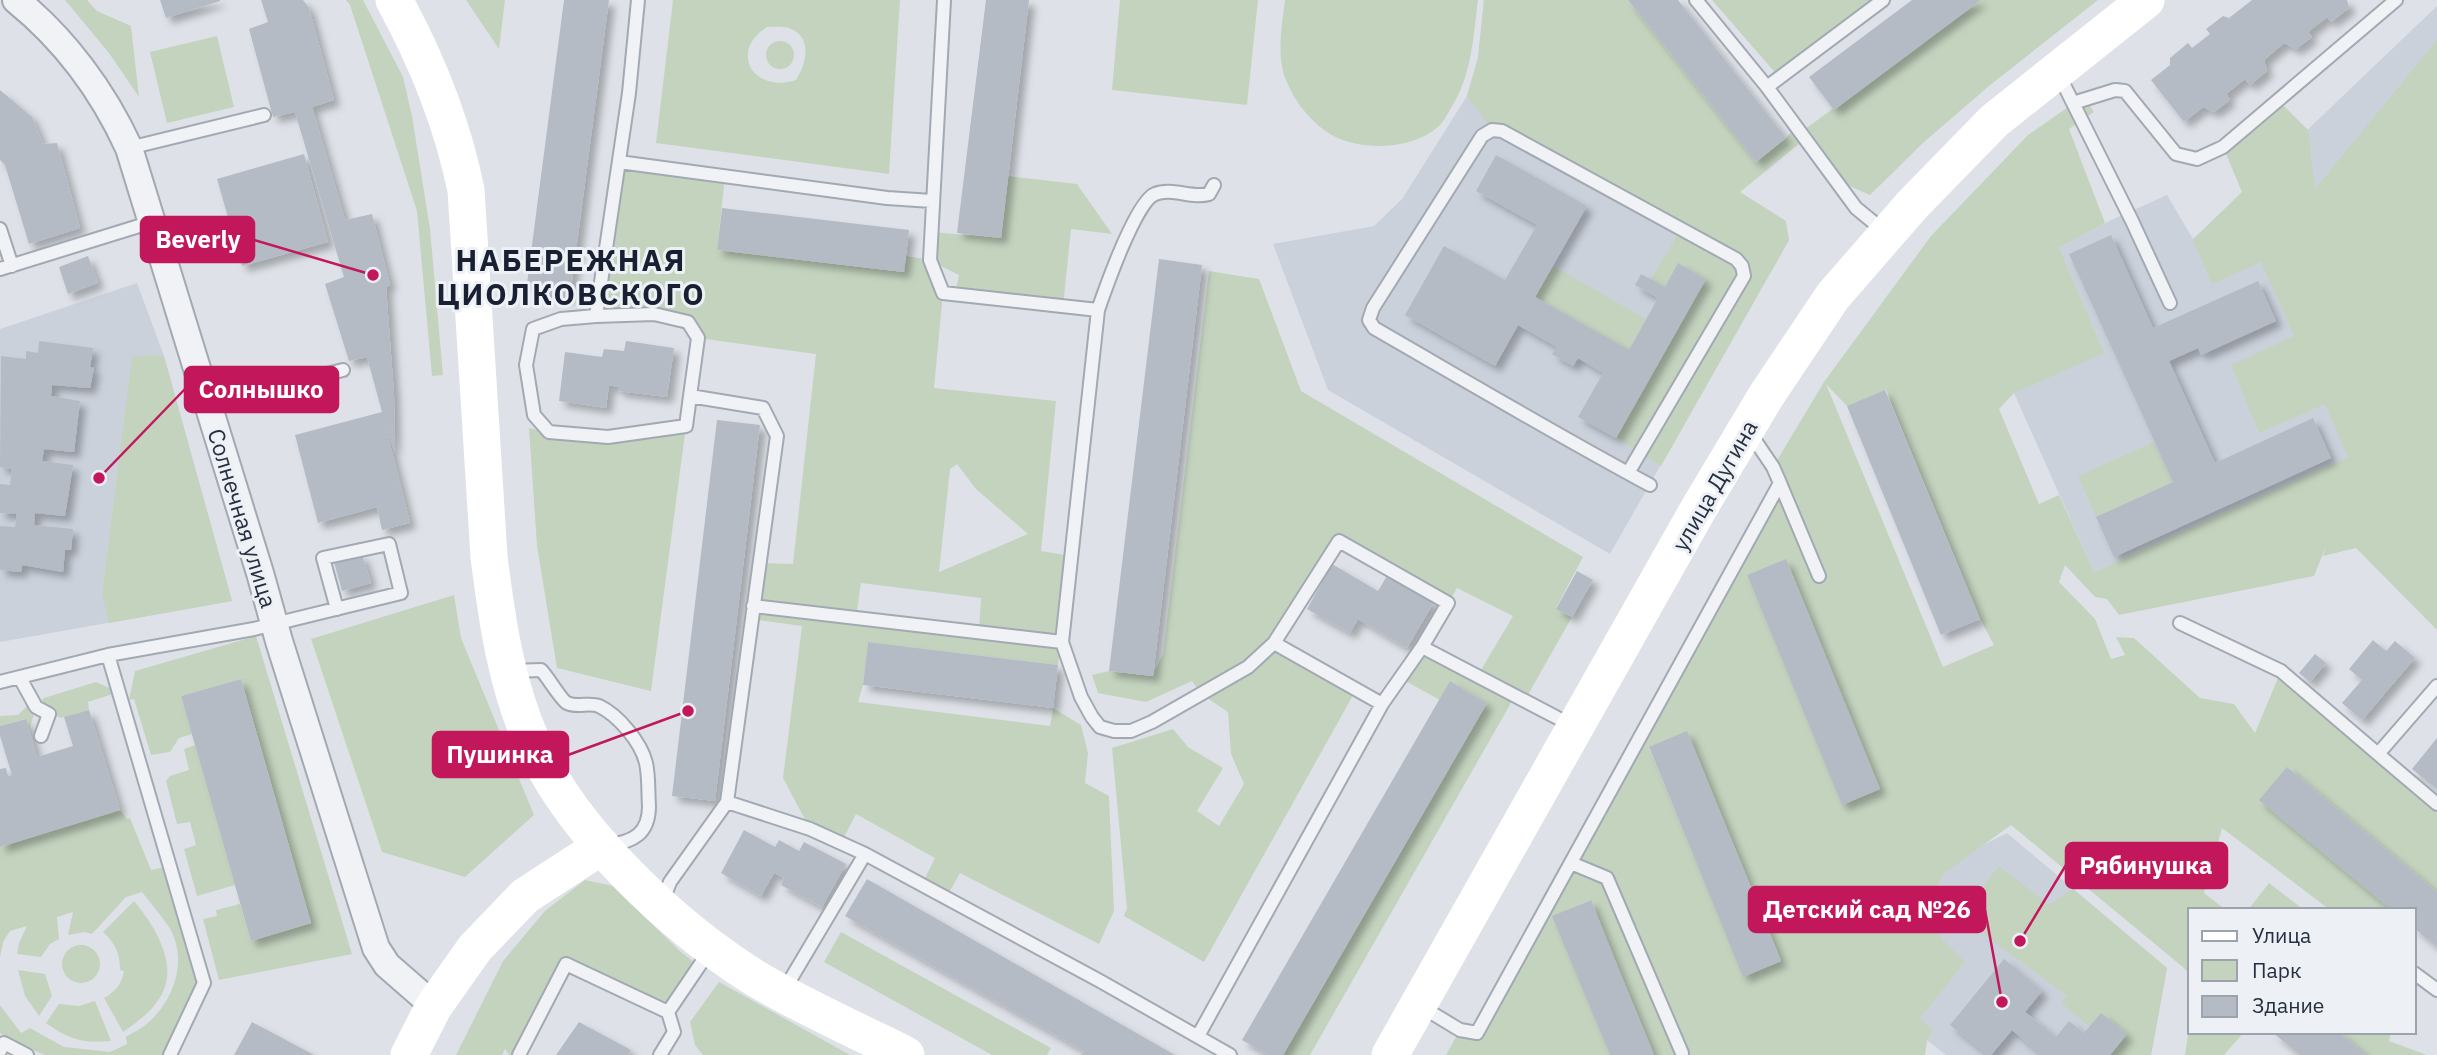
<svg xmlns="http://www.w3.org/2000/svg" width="2437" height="1055" font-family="'IBM Plex Sans',sans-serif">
  <defs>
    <filter id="shadow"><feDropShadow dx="6" dy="6" stdDeviation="3.5" flood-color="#0004"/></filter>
  </defs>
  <rect width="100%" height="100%" fill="#dee2e8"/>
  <path fill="#cbd1db" d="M1484,0L1697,184L1789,240L1610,554L1328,390L1273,244L1374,226L1402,199L1467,96L1478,58Z
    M2437,6V328L2365,450L2094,572L2014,393L2059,248L2105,223L2167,195L2193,239Z
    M137,283L164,356L232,601L0,642V329Z
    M2007,833L2167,968L2151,1055H1946L1862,990L1928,914L1943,874L1967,853Z"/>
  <path fill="#c3d3be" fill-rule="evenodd" d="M65,0H87L97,11L131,26L139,97L109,53Z
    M346,0H363L403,77L412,116L430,229L443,375L432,376L417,211L350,5Z
    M466,0H505L499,49Z
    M673,0H900L889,174L656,143ZM767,27C774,27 785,26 791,29C813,38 806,65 796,80C752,94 729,50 767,27Z
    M1120,0H1258L1247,105L1112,90Z
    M1285,0H1478C1473,38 1472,75 1451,108C1448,113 1444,121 1439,126C1412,151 1354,153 1324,130C1307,117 1294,100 1286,80C1276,56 1282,25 1285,0Z
    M1484,0H1628L1756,162L1786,138L1796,127L1801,132L1981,0H2098L1989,86L1924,142L1870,195L1834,179L1805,139L1740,192L1786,221L1789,240L1661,466L1616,438L1706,279L1678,263L1665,287L1651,279L1681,229L1492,130L1467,96L1478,58Z
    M1712,0H1883L1779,77Z
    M217,36L234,107L167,123L150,52Z
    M2437,40V630L2356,548L2323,556L2326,546L2314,576L2119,615L2107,599L2095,597L2065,565L2059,582L2095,619L2111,659L2125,655L2116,637L2134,638L2200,698L2234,704L2255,733L2281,671L2437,804V892L2287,767L2392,910H2330L2222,828L2204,893L2226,910H2190V975L2184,968L2011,825L1943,874L1928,914L1941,938L1965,962L1920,1018L1933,1030L1927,1040L1925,1055H1654L1590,900L1553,916L1610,1055H1446L1460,1030L1477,1033L1780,483L1773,467L1824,382L1931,236L2028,135L2084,96L2094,112L2069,129L2105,223L2059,248L2104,353L2014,393L1999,409L2039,504L2059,495L2094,572L2348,457L2325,404L2259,433L2231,365L2294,336L2261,262L2212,284L2193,240L2242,192L2223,147L2278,100L2308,130L2315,189ZM1826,384L1847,406L1886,390L1980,619L1994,645L1943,667ZM1785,560L1842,804L1747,575ZM1687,732L1781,961L1743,976L1649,748Z
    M766 55a14 14 0 1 1 28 0a14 14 0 1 1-28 0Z
    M619,162L725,176L717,250L903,272L906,256L930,260L931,232L1001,238L1008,176L1077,184L1112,234L1071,229L1063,306L955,294L959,275L931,261L943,293L934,388L1056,401L1041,551L1071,556L1058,665L868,642L863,685L858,702L1050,726L1053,708L1081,725L1088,753L1085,783L1109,796L1114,911L1099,944L960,873L946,898L922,884L935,858L856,814L841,843L810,829L783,778L802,626L752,619L759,563L793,564L816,354L698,338L688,322L596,316ZM957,464L976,489L1028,534L939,572L950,469ZM861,583L981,598L979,632L856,617Z
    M1553,266L1646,319L1629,350L1535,297Z
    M1209,271L1259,279L1301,391L1583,557L1556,608L1572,617L1525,700L1515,696L1310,1055H1283L1487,703L1450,681L1440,700L1400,678L1422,647L1478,675L1513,616L1457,588L1448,603L1340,541L1274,643L1356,690L1204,962L1124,916L1127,909L1112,748L1173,729L1188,747L1223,768L1197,811L1219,826L1244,784L1231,754L1228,712L1201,694L1192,681L1146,702L1098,693L1092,675L1109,671L1152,676L1163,654Z
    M132,356H164L232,601L109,623L102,594Z
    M686,426L651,691L557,668L537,546L529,428L608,445Z
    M2154,442L2173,482L2096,517L2078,476Z
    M454,595L461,638L534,815L465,877L382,852L311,639Z
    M256,636L352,954L219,980L203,919L217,916L216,910L240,904L251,941L311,923L241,679L181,696L192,734L179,738L170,752L151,755L134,699L129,700L135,671Z
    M96,682L119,692L88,702L89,710L61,718L36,707L29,730L25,719L0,726V716L18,715L32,701L36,706L44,698Z
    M195,745L235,885L197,896L184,849L196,845L190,822L177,824L166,781L170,776L189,770L184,749Z
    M120,810L127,819L130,818L151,870L165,867L197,983L162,1055H45L9,1040L0,1033V1005L21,1033L30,1028L64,1047L110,1052L127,1044L126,1037C133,1032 143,1028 149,1022C175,999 188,958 169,927C161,915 151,904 142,892L126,897L92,934L84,932L68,935L73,912L57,917L59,939L50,944L41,957L17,954L19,943L27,926L10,931L3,942L0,957V847Z
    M1999,866L2049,905L2073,889L2167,968L2151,1055H2110L2127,1034L2090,1027L2061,1003L2067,996L1959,916Z
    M585,880L613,886L681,952L699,966L668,1012L566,964L519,1055H509L505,1049L502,1055H456L503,961L545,911Z
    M2269,883L2304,910H2248Z
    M134,901C155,926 181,967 159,999C150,1013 136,1023 123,1032L104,998C116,991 121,985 124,971L120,970C120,953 115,943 103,932Z
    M841,932L1051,1048L1047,1055H992L824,962Z
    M62 964a19 19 0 1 1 38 0a19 19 0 1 1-38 0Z
    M18,970L45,974L52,996L39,1016L25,996Z
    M719,982L850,1055H703L695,1045L690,1022Z
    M95,1001L111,1041C83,1044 68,1039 46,1023L59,1004L79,1006Z
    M2190,1020V1032H2244L2224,1055H2185Z
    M2339,1032H2391L2389,1041L2427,1055H2366Z"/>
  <path fill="#b4bbc5" filter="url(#shadow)" d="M160,0H220V1L166,18Z
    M261,0H303L309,8L334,100L312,107L345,220L372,214L390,285L386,287L394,395L395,453L385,424L410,523L382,530L377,507L318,523L295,435L382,412L367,357L349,361L325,284L344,277L295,112L273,117L249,29L268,22Z
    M564,0H609L570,297L526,291Z
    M986,0H1029L1001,238L957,233Z
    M1628,0H1678L1786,138L1756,162Z
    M1912,0H1981L1834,110L1809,77Z
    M2252,0H2347L2349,8L2331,22L2327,17L2308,32L2312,37L2296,49L2284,43L2264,60L2267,71L2250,85L2245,79L2236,86L2226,94L2230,100L2214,112L2203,107L2184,122L2151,80L2170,65V58L2188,43L2192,48L2210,34L2206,29L2223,16L2229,18Z
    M0,90L32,117L43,144L57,143L80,228L29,244L5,165L0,160Z
    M304,154L328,242L242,266L217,179Z
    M1496,155L1587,206L1535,297L1629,350L1658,298L1635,285L1641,274L1665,287L1678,263L1706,279L1616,438L1578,417L1603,373L1578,358L1573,366L1552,354L1557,347L1518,325L1495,366L1405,315L1444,246L1505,280L1537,225L1476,191Z
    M722,208L909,230L904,272L717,250Z
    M2111,235L2153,328L2258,281L2276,321L2201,355L2198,348L2169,361L2215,463L2313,418L2331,458L2114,557L2096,517L2173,482L2069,254Z
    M88,256L98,283L68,294L59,267Z
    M1159,259L1202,265L1153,676L1109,671Z
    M39,341L93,348L90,367L94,368L90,388L52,385L51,396L80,401L74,452L44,449L42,461L73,465L65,516L35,513L34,525L73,529L71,550H65L63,572L22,565L21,572L0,570V526L15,527L17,514L0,513V484L10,485L12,469L0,467L1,356L26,359V351L38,353Z
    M626,341L674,348L667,397L618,391V387L609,385L606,408L559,401L565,352L602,357L604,349L624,351Z
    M1885,390L1980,619L1941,635L1847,406Z
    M717,420L760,425L715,801L672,796Z
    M362,554L371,583L342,591L334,562Z
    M1786,559L1880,789L1842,805L1747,575Z
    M1332,564L1378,591L1388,574L1434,602L1407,648L1358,619L1350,633L1307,609Z
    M1577,571L1593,580L1572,617L1556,609Z
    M2373,640L2386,651L2395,641L2415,658L2362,720L2342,703L2362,680L2349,669Z
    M868,642L1058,665L1053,708L863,685Z
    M2315,654L2326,663L2310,682L2299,673Z
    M241,679L311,923L251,941L181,696Z
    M1450,681L1487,703L1283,1055H1269L1242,1040Z
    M89,710L120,810L0,847V769L6,768L8,776L12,775L0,736V726L26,719L37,757L73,746L64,717Z
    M1687,731L1781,961L1743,977L1649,747Z
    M2437,738V789L2412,769Z
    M2287,767L2437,892V947L2414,928V910H2392L2259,800Z
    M744,830L775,847L779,840L799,851L804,842L846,864L822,907L781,885L784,878L774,873L761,896L721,873Z
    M867,879L1175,1055H1081L1084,1051L845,916Z
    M1591,900L1625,985L1654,1055H1610L1552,916Z
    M2004,959L2042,991L2025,1012L2056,1037L2069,1021L2084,1033L2101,1013L2127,1034L2110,1055H2042L2012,1030L1991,1055H1988L1950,1025Z
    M252,1022L314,1055H234Z
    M579,1022L631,1050L628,1055H556Z
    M2272,1032H2339L2366,1055H2300Z"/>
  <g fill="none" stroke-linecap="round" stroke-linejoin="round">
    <g stroke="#a3a9b2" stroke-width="16">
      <path id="lane" d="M638,0L629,93L596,316L654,314L688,322L698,338L690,396
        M944,0L930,260L943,293L1098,310L1062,642
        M1696,0L1767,87L1856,208L1884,231
        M2058,73L2132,221L2170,303
        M1767,87L1883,0
        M2073,103L2115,90L2125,91L2176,154L2197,159L2223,147L2396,0
        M129,148L264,115
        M619,162L887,198L932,201
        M0,229L12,266
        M0,269L152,222
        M1098,310C1106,287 1136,201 1155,194C1172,187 1192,199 1209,194L1214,185
        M596,316L561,319L533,329L526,365L534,415L549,432L608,437L686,426L690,396L763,408L777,436L727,802
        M209,403L343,370
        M1628,473L1744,276L1742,266L1736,259L1502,131L1492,130L1482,136L1373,308L1369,320L1374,328C1466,381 1557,435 1650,485
        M1780,483L1819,576
        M753,606L1062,642L1081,697L1092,717L1100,727L1114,731H1131L1152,722L1248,667L1274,643L1382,704
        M2180,623L2281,671L2378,754
        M1274,643L1339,541L1448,603L1422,647
        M108,655L204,983L170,1055
        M512,671L541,670C548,677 561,700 567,703C577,708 589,702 599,706C618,715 641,742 646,763C649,776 648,792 649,806C649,834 633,842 608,845
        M20,678L36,707L49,714L41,736
        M0,682L108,655L254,629L401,593L389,544L323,558L337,609
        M2437,686L2378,754L2437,804
        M1571,863L1607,878L1682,1053
        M662,903L670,882L727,802L810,829L865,854L1100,981L1230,1055
        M2414,973L2437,990
        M783,992L865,854
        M1422,1007L1460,1030L1477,1033L1780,483L1773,467L1750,433
        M1198,1036L1382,704L1422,647L1573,726
        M0,1051L4,1043L27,1055
        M519,1055L566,964L668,1012
        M660,1055L674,1032L668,1012L710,950"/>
    </g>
    <g stroke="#a3a9b2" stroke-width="30">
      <path id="street" d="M16,0C64,39 103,91 129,148L260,573L279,641L376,948L387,965L434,1006"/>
    </g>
    <use href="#lane" stroke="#f0f2f6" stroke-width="12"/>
    <use href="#street" stroke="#f0f2f6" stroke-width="26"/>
    <path stroke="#fff" stroke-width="37" d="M394,0C427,60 452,122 466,190L489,557C497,620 506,684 532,742C572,832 672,926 755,978C803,1007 856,1030 906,1055
      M409,1055L434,1006L475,948L525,896L602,846
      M1390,1055L1699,508L1766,396L1833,296L1913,204L1994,121L2146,0"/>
  </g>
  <g text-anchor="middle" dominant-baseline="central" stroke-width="6" stroke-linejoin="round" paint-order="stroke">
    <g font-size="23" fill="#262f40" stroke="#edf1f6">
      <text transform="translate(1714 485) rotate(-60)">улица Дугина</text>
      <text transform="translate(243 518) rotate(73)">Солнечная улица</text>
    </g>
    <g font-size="30" font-weight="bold" letter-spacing="2" fill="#182031" stroke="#edf1f6">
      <text x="571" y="259">НАБЕРЕЖНАЯ<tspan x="571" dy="34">ЦИОЛКОВСКОГО</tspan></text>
    </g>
  </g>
  <path fill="none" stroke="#c2185b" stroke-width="2.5" d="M373 275L254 240M99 478L185 389M688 711L568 755M2020 941L2066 865M2002 1002L1985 910"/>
  <g fill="#c2185b" stroke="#edf1f6" stroke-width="2.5">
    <circle cx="373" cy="275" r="7"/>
    <circle cx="99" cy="478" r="7"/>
    <circle cx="688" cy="711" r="7"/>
    <circle cx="2020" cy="941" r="7"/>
    <circle cx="2002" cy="1002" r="7"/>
  </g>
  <g fill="#c2185b" stroke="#c2185b" stroke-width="2.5">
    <rect x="141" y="217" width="113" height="45" rx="7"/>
    <rect x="185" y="367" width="153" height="45" rx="7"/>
    <rect x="433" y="732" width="135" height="45" rx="7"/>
    <rect x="2066" y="843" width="161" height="45" rx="7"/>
    <rect x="1749" y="887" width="236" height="45" rx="7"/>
  </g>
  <g font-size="24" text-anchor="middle" font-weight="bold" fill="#fff">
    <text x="198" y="248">Beverly</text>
    <text x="261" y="398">Солнышко</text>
    <text x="500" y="763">Пушинка</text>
    <text x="2146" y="874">Рябинушка</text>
    <text x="1867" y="918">Детский сад №26</text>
  </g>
  <rect x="2188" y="908" width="228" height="126" fill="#edf1f6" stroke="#9da3ad" stroke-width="2"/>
  <rect x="2202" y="931" width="35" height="10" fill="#ffffff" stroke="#9da3ad" stroke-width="2"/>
  <text x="2252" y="943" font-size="21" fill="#262f40">Улица</text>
  <rect x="2202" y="960" width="35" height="21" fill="#c3d3be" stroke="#9da3ad" stroke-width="2"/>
  <text x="2252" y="978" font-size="21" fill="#262f40">Парк</text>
  <rect x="2202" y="996" width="35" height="21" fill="#b4bbc5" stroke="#9da3ad" stroke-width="2"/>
  <text x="2252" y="1013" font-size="21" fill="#262f40">Здание</text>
</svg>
